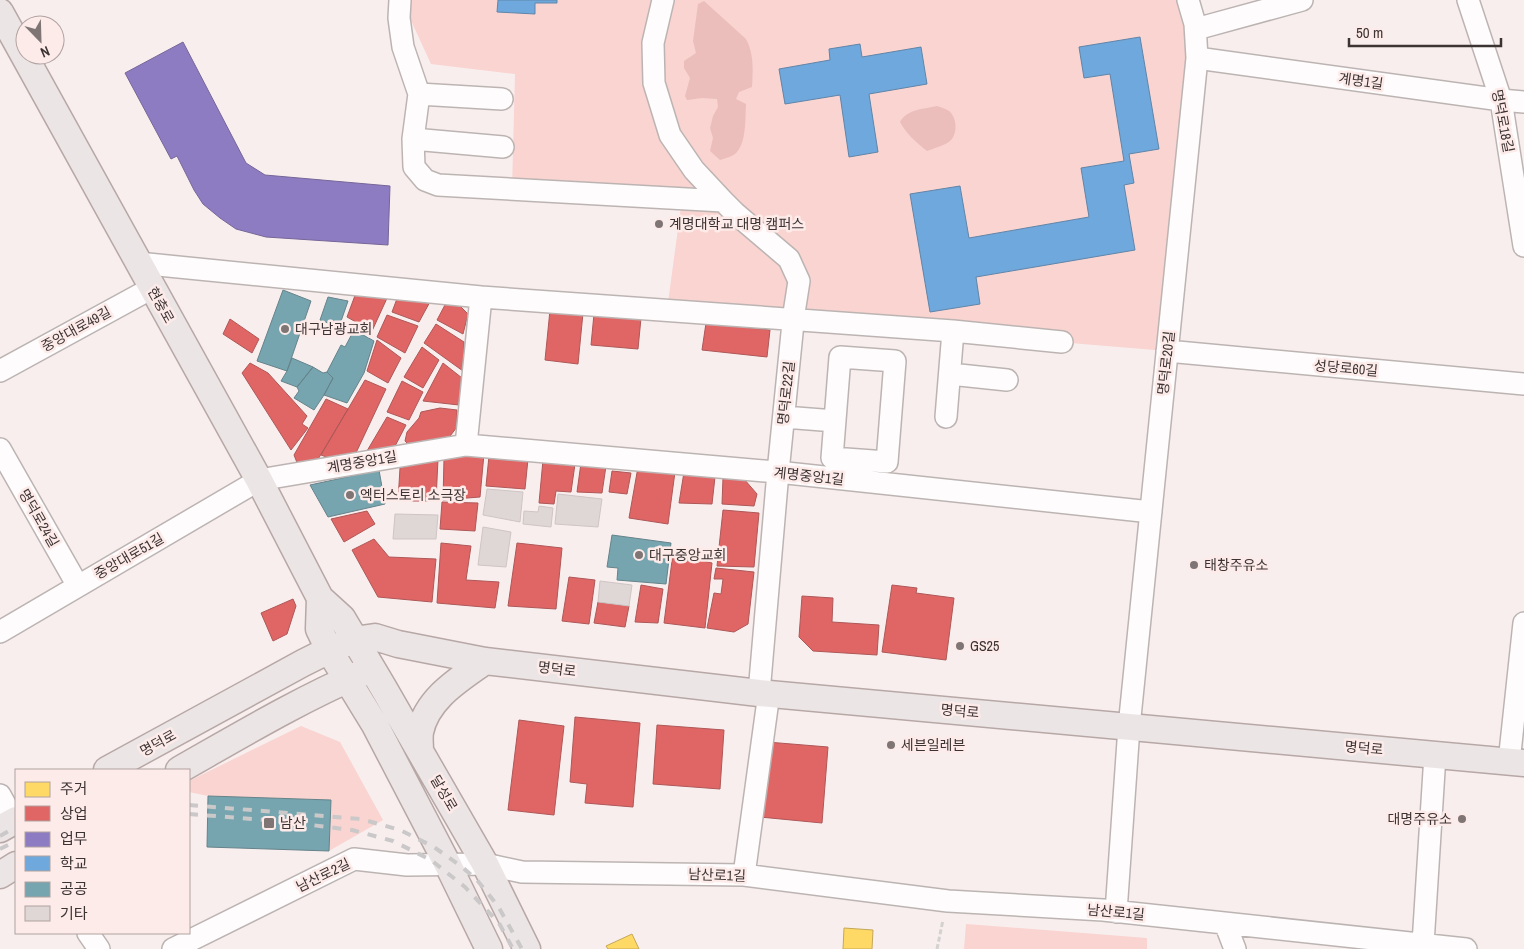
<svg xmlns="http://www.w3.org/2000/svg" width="1524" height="949" font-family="'Archivo Narrow','Noto Sans KR',sans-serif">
  <rect width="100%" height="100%" fill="#f8eeee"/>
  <path fill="#f9d4d0" d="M409,0H1187L1196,29L1167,351L667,310L682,199L512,189L515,74L431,64L408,14Z
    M301,726L340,742L383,820L329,851L207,847L208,796L189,792V781Z
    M966,924L1147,938V949H964Z"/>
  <path fill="#ebbebb" d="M704,1L746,39C754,54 753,70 752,87L739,92L736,99L746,104C745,118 747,144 735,154C731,157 725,158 720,160L710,151L713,138L710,128L713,116L718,107L717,99L702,98L687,100L685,96L690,78L684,68V61L696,53L693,41L698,4Z
    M937,106C941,107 946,109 949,111C957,117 958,134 950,141C944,146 934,148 927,151C916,142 907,135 900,122C907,109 924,109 937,106Z"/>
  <path fill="#ffd966" stroke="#c4a857" d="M844,928L873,930L872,949H843Z
    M632,934L639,949H608L606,946Z"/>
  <path fill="#e06666" stroke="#af5757" d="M357,290L388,296L372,331L347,317Z
    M398,296L431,300L419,322L392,312Z
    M446,303H457L468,314L463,334L437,320Z
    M550,310L583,313L578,364L545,360Z
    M594,314L641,318L638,349L591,345Z
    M387,315L418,326L405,353L377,337Z
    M230,319L259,339L252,353L223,334Z
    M706,323L770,330L767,357L702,350Z
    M436,324L464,342L463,371L424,343Z
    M377,340L401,358L388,383L367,371Z
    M422,347L439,360L423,388L404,377Z
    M250,363L268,373L307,416L302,424L308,428L291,450L242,373Z
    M443,363L462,378L459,405L423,401Z
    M365,380L386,389L355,455L329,458L321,455Z
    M402,381L423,392L409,420L387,412Z
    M326,399L348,409L314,466L300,470L294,455Z
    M440,408L457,410V427L447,440L409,445L405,441L407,432L419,418L421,412Z
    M387,417L406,425L393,450L364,456Z
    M484,454L480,497L443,500L444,459Z
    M489,456L528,459L525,489L486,486Z
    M438,459L436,501H398L400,468Z
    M543,460L575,464L571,492L556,491L554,504L539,503Z
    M581,463L606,466L602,493L577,492Z
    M638,467L675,472L668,524L629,518Z
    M612,471L631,473L627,494L609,492Z
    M684,472L715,477L712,504L679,503Z
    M723,478L744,479L757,494L754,506L722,504Z
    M442,502L478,503L475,531L440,529Z
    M723,510L759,513L754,567L717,566Z
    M367,511L375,524L344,542L331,519Z
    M374,539L389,557L436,559L432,602L378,597L352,550Z
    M441,543L471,546L466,580L499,582L495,608L437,603Z
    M517,543L562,548L556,609L508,606Z
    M673,553L712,563L705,628L664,623Z
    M716,568L754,572L748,624L734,632L707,628L714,593L721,594L723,579H714Z
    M569,577L595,580L589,624L562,621Z
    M641,585L663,589L658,623L635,622Z
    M892,585L917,588L916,593L954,598L946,660L882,652Z
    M802,596L833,598L832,622L879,625L877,655L813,651L799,637Z
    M293,599L296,606L287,634L273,641L261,613Z
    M598,602L629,606L625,627L594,623Z
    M575,717L640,723L633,807L585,803L587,784L570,782Z
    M519,720L564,726L554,815L508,810Z
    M657,725L724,730L720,789L653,784Z
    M767,742L828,747L822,823L760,817Z"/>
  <path fill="#8e7cc3" stroke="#756698" d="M183,42L246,163L265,175L390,186L388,245L266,237L236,229L220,218L203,204L194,190L177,156L171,159L125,73Z"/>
  <path fill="#6fa8dc" stroke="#6085a9" d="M498,0H557V3H535V14L497,12Z
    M1140,37L1159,149L1129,154L1134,183L1124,185L1135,250L976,277L980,304L930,312L910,194L960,186L969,238L1089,217L1081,168L1124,161L1110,74L1084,78L1079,47Z
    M860,44L862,57L921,47L927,84L869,94L878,152L849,157L840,95L785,104L779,69L830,60L829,49Z"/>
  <path fill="#76a5af" stroke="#65838a" d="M283,290L311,301L287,371L257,361Z
    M328,297L348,301L339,327L320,320Z
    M354,330L374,341L364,373L347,403L324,395L333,378L327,372L341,345L345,347Z
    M292,358L313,367L297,387L281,381L287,371Z
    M313,367L323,373L327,372L333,378L324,395L314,410L294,398L299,391L297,387Z
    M379,470L385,504L328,517L310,485Z
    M612,535L671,543L666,584L617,580L618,568L607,567Z
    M208,796L331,800L329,851L207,847Z"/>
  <path fill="#dfd6d6" stroke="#cec5c4" d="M487,489L523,492L520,522L483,515Z
    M558,494L602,499L598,527L555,524Z
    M539,506L553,508L551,527L523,524L524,511L538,512Z
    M395,514L438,515L436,539H393Z
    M483,527L511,532L506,567L478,565Z
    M600,581L632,585L629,606L598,602Z"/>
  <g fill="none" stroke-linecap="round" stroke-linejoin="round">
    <g stroke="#bcb4b3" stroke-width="24">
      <path id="minor" d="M400,0L399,18L403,47L419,94L413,139L414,167L425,180L438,185L723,201
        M663,0L653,43L654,83L670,135L694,170L723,201L735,213L789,259L799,281L794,313L778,472L759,693
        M1468,0L1501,100L1524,246
        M1196,29L1302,0
        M1197,58L1501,100L1524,102
        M419,94L502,99
        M413,139L503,147
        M138,263L481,297L953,331L946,417
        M953,331L1062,342
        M1167,351L1524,384
        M840,357L895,361L887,462L832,458Z
        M0,371L152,288
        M950,374L1007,380
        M784,417L835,421
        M466,445L481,297
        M0,449L78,586
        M0,632L259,480L466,445L787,473L1151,512
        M1509,762L1524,623
        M0,795L16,824
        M744,875L769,693
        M1116,912L1129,727L1197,58L1195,24L1188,0
        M1225,923L1235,949
        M88,933L99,949
        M1423,944L1435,755
        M173,949L354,859L407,865L485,864L522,872L744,875L948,901L1103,910L1466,949"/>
    </g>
    <g stroke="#b7a8a6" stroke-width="29">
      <path id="major" d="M0,12L259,480L320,598L342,618L383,687L485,864L527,949
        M320,598L319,629L329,650L375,725L448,865L489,949
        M420,751C420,745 419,738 420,732C427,698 460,679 485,661
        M107,770L303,663L329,650L354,640L375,637L398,644L485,661L759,693L1524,763
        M179,770C239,736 299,700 362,673
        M0,829L16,820
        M0,875L16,865"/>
    </g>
    <path stroke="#d4d1d1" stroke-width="3" stroke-dasharray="5 2.5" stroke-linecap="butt" d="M937,949L943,920"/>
    <use href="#minor" stroke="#fefcfc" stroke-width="21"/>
    <use href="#major" stroke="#ece5e5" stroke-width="26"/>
    <path stroke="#cac8c8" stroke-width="4" stroke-dasharray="9 9" stroke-linecap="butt" d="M189,805L361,819L400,830L434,847L462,867L477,880L498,906L522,949
      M189,814L279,821L352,830L393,841L431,860L465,887L499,923L513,949
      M0,836L16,827
      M0,849L16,841"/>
  </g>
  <g fill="#7e7574" stroke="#fdebe9" stroke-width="2">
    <circle cx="659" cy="224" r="5"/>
    <circle cx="285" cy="329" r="5"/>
    <circle cx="350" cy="495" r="5"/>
    <circle cx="639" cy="555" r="5"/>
    <circle cx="1194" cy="565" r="5"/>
    <circle cx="960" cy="646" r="5"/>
    <circle cx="891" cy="745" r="5"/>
    <circle cx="1462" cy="819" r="5"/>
    <rect x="263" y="817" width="12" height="12" rx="2.5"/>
  </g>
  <g text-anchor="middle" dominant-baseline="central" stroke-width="5" stroke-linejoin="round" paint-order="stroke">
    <g font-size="14" fill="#3c3433" stroke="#fdebe9">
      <text transform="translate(1361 81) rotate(8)">계명1길</text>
      <text transform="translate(1503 121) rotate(79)">명덕로18길</text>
      <text transform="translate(161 305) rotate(61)">현충로</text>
      <text transform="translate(76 329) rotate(-29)">중앙대로49길</text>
      <text transform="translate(1166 363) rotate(-84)">명덕로20길</text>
      <text transform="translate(1346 368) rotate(5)">성당로60길</text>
      <text transform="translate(786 393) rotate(-84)">명덕로22길</text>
      <text transform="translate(362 462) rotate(-10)">계명중앙1길</text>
      <text transform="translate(809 476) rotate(6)">계명중앙1길</text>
      <text transform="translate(39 518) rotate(60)">명덕로24길</text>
      <text transform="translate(129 556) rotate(-30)">중앙대로51길</text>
      <text transform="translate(557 669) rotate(7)">명덕로</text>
      <text transform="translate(960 711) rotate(5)">명덕로</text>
      <text transform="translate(158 743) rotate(-29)">명덕로</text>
      <text transform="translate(1364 748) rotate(5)">명덕로</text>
      <text transform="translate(444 793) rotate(60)">달성로</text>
      <text transform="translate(323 875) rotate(-26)">남산로2길</text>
      <text transform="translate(717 875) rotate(2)">남산로1길</text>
      <text transform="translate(1116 912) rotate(5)">남산로1길</text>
    </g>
    <g font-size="14" fill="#3c3433" stroke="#fdebe9" text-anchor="start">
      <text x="669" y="224">계명대학교 대명 캠퍼스</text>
      <text x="295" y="329">대구남광교회</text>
      <text x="360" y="495">엑터스토리 소극장</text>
      <text x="649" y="555">대구중앙교회</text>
      <text x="1204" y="565">태창주유소</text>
      <text x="970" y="646">GS25</text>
      <text x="901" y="745">세븐일레븐</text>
      <text x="1452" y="819" text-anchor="end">대명주유소</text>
      <text x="280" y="823">남산</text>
    </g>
  </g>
  <rect x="15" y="769" width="175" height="165" fill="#fdebe9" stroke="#b0a2a0"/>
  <rect x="25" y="782" width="25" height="15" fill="#ffd966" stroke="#b0a2a0"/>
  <text x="60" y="794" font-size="15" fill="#3c3433">주거</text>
  <rect x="25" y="806" width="25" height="15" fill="#e06666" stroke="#b0a2a0"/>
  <text x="60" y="819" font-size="15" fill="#3c3433">상업</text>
  <rect x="25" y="832" width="25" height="15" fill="#8e7cc3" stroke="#b0a2a0"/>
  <text x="60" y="844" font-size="15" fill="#3c3433">업무</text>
  <rect x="25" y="856" width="25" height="15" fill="#6fa8dc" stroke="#b0a2a0"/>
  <text x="60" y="869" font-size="15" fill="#3c3433">학교</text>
  <rect x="25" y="882" width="25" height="15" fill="#76a5af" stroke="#b0a2a0"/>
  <text x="60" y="894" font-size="15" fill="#3c3433">공공</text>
  <rect x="25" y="906" width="25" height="15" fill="#dfd6d6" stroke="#b0a2a0"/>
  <text x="60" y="919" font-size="15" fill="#3c3433">기타</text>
  <g transform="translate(40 40) rotate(157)"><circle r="24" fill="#fdebe9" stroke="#b0a2a0"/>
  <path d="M0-4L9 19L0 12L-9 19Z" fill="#7e7574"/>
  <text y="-8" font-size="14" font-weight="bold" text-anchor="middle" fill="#3c3433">N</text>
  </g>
  <path d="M1349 38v8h152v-8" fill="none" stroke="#3c3433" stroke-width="2.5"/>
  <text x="1356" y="38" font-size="15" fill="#3c3433" stroke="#fdebe9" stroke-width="4" paint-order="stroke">50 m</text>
</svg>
